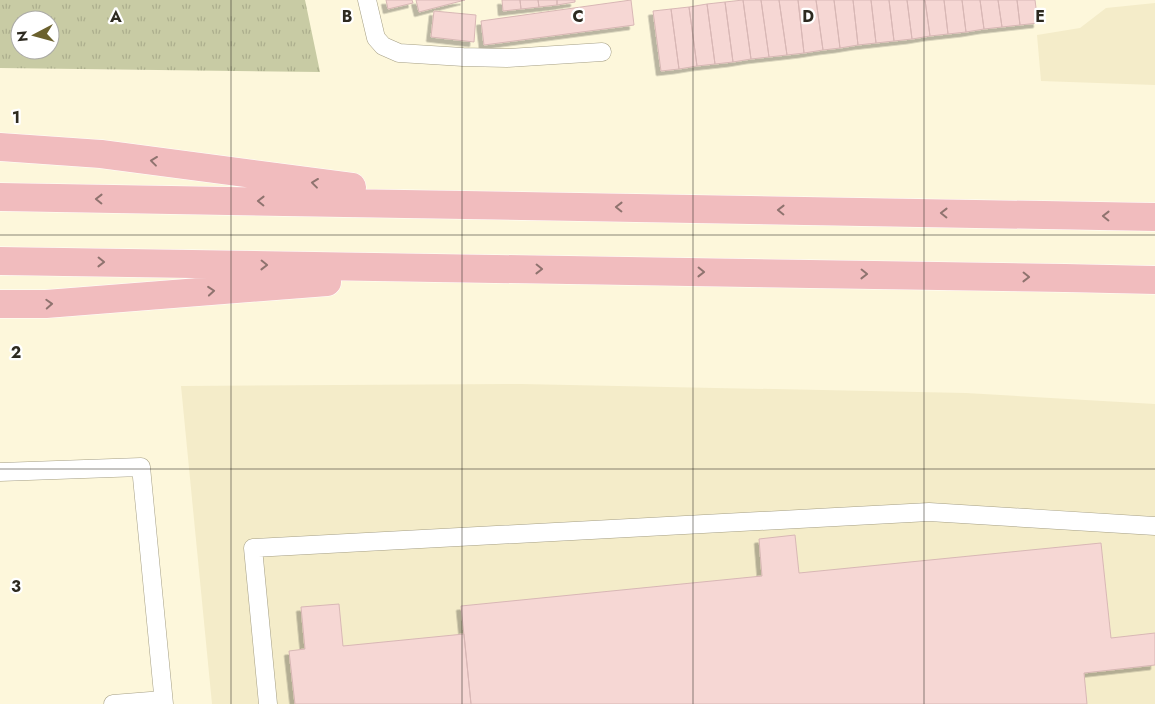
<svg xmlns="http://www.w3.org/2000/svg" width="1155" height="704" font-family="Jost,sans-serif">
  <defs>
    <pattern id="grass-tufts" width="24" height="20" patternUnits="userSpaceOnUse" patternTransform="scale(1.25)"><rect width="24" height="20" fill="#c8cba4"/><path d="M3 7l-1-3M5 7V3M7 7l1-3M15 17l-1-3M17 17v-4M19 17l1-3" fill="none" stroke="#acae8d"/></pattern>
    <filter id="shadow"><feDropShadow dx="-4.5" dy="4.5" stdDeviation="0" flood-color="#0004"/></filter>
  </defs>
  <rect width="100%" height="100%" fill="#fdf7db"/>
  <path fill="#f4ecc9" d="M1155,3V85L1041,81L1037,35L1080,28L1106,8Z
    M521,384L966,393L1155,404V704H212L181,386Z"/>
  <path fill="url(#grass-tufts)" fill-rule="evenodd" d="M0,0H305L320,72L0,68ZM20,20H50V50H20Z"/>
  <path fill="#f6d7d4" stroke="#d8b7b5" filter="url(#shadow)" d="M386,0H412L413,3L388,9Z
    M416,0H465L419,12Z
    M502,0H520L521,9L503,11Z
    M520,0H538L539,7L521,9Z
    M538,0H557V5L539,7Z
    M557,0H575V2L557,5Z
    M631,0L634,25L484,45L481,21Z
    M743,0L751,59L733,62L725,2Z
    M743,0H761L769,57L751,59Z
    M761,0H779L787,55L769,57Z
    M779,0H798L804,53L787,55Z
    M798,0H816L823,50L804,53Z
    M816,0H834L840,48L823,50Z
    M834,0H853L858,45L840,48Z
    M853,0H871L876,43L858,45Z
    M871,0H889L894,41L876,43Z
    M889,0H907L912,39L894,41Z
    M907,0H925L930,36L912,39Z
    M925,0H944L948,34L930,36Z
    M944,0H962L966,32L948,34Z
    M962,0H980L984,29L966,32Z
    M980,0H998L1002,27L984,29Z
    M998,0H1017L1020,25L1002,27Z
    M1017,0H1035L1038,23L1020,25Z
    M725,2L733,62L715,64L707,4Z
    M707,4L715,64L697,66L689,7Z
    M689,7L697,66L679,69L671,9Z
    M671,9L679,69L661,71L653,11Z
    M434,11L476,15L474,42L431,37Z
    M795,535L799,573L1101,543L1111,638L1155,633V665L1084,673L1087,704H471L461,606L762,576L759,539Z
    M339,604L343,646L464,634L471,704H295L289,651L305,649L301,607Z"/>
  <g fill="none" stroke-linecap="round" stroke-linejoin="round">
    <g stroke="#a59f85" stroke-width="19">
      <path id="service" d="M367,0L376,38L383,46L399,53L463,57L507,58L602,52
        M0,472L141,467L164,704
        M113,704L163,700
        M268,704L253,548L929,512L1155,526"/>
    </g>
    <g stroke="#fff" stroke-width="29">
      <path id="motorway" d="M0,147L101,154L352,187
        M0,197L1155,217
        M0,261L1065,278L1155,280
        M0,304H46L327,282"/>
    </g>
    <use href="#service" stroke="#fff" stroke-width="18"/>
    <use href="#motorway" stroke="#f1bcbe" stroke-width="28"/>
  </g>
  <defs><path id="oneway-chevron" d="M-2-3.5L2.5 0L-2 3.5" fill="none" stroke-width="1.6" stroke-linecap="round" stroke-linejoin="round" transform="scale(1.25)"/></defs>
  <g stroke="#8f736f">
    <use href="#oneway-chevron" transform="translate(154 161) rotate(-173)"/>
    <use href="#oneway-chevron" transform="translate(315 183) rotate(-173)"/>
    <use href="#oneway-chevron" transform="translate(99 199) rotate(-179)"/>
    <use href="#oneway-chevron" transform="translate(261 201) rotate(-179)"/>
    <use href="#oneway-chevron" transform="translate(619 207) rotate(-179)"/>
    <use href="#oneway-chevron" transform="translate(781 210) rotate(-179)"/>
    <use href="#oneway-chevron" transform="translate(944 213) rotate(-179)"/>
    <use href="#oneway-chevron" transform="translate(1106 216) rotate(-179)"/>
    <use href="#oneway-chevron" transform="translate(101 262) rotate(1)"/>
    <use href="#oneway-chevron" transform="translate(264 265) rotate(1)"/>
    <use href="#oneway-chevron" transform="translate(539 269) rotate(1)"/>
    <use href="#oneway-chevron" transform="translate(701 272) rotate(1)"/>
    <use href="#oneway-chevron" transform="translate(864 274) rotate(1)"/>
    <use href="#oneway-chevron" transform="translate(1026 277) rotate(1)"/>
    <use href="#oneway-chevron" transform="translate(211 291) rotate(-5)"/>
    <use href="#oneway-chevron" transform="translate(49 304) rotate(-3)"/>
  </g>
  <path fill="none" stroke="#2d2a20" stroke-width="1" stroke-opacity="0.55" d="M231,0V704M462,0V704M693,0V704M924,0V704M0,235H1155M0,469H1155"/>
  <g font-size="16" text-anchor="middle" font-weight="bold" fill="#2d2a20" stroke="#fff" stroke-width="4.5" stroke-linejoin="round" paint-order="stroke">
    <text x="116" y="22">A</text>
    <text x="347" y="22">B</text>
    <text x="578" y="22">C</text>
    <text x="808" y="22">D</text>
    <text x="1040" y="22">E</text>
    <text x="16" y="123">1</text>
    <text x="16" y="358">2</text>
    <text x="16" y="592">3</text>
  </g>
  <g transform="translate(35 35) rotate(264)"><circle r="24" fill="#ffffff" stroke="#abaaa6"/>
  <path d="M0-4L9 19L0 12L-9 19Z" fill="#6b612e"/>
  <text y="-8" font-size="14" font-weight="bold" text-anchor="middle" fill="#2d2a20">N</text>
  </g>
</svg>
